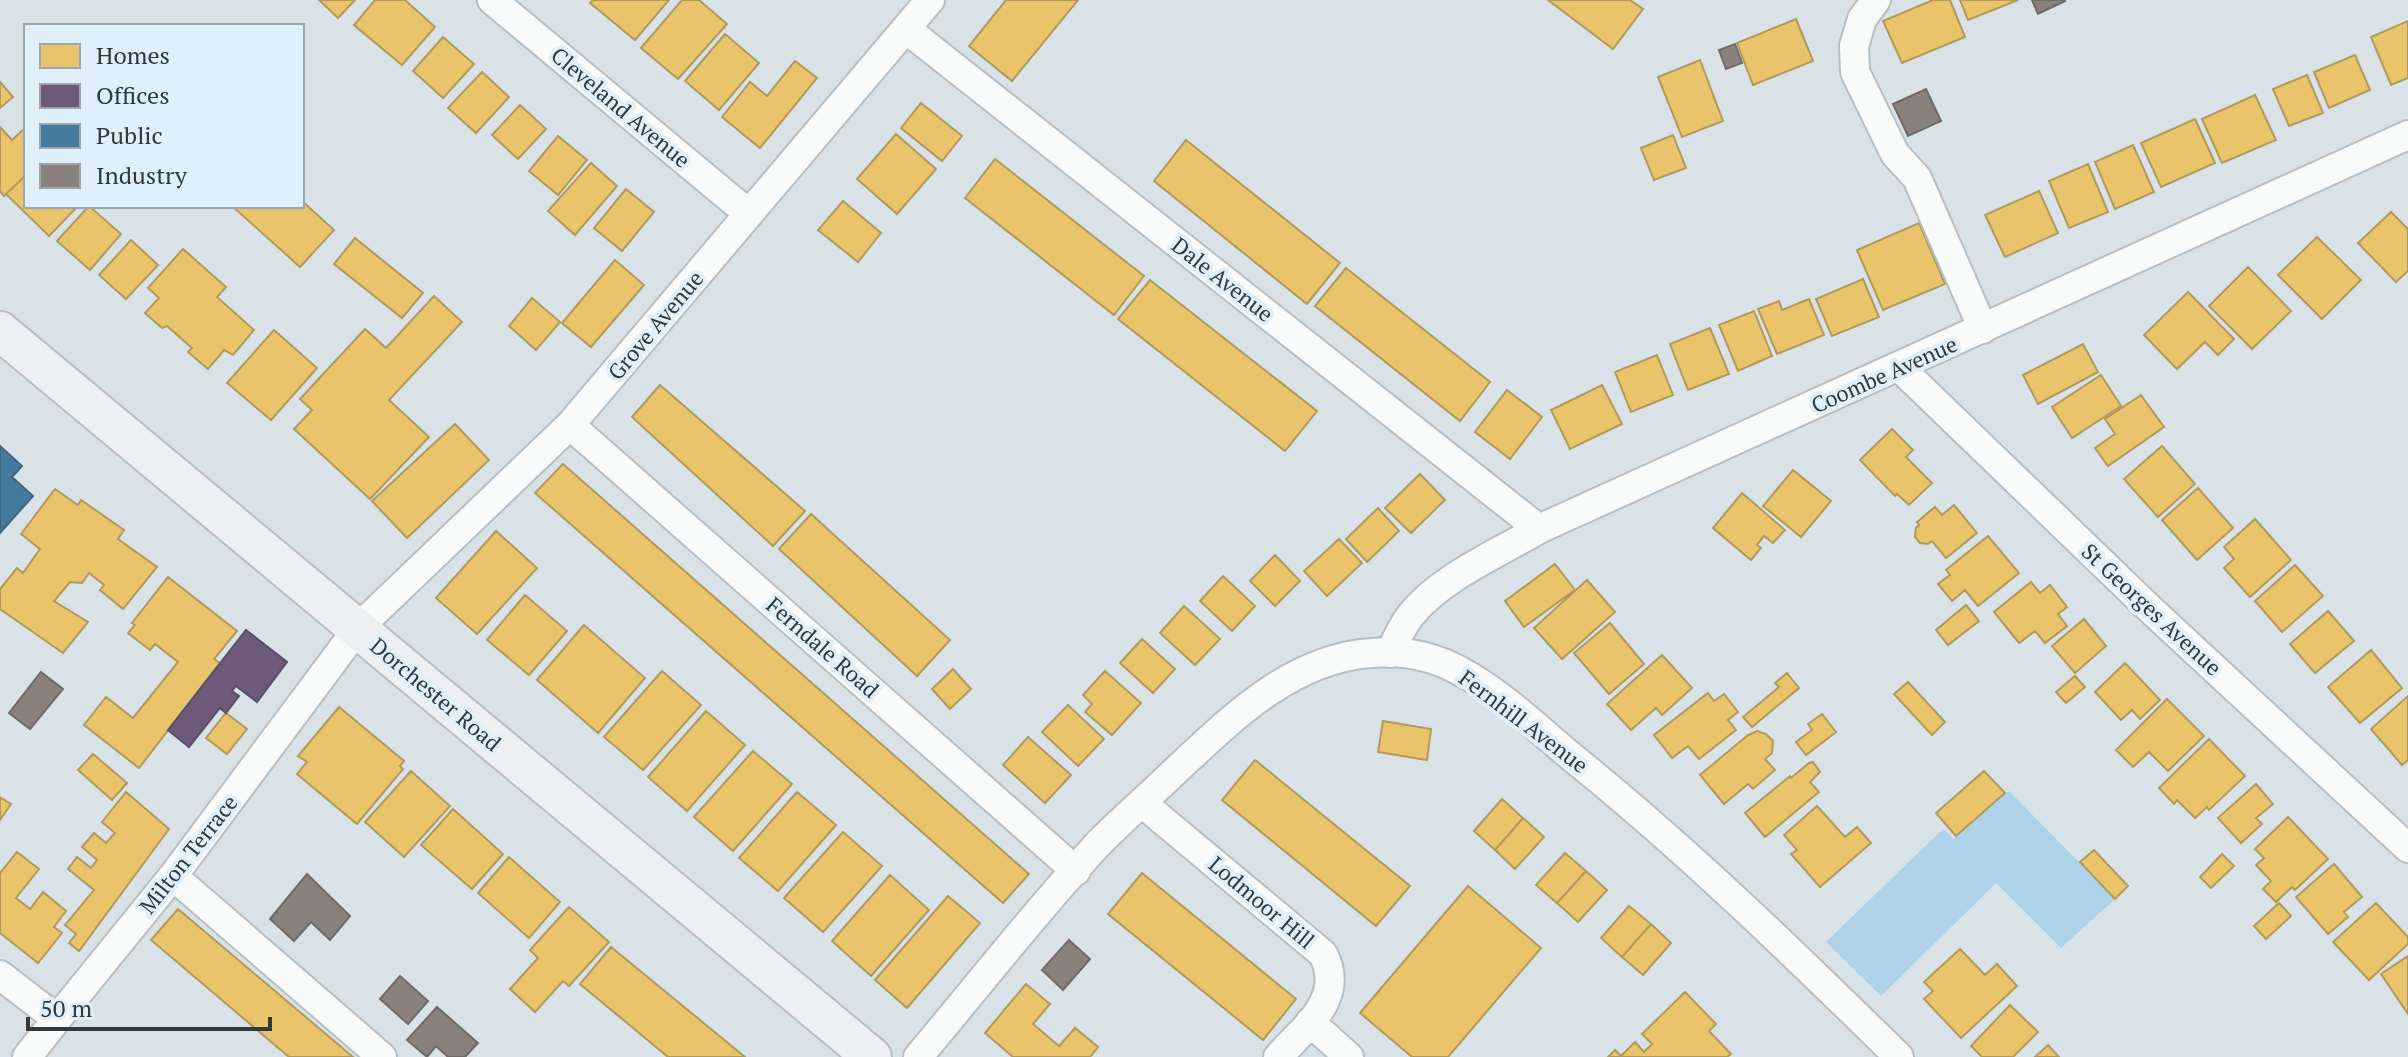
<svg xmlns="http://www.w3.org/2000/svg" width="2408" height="1057" font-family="'PT Serif',serif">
  <rect width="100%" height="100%" fill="#d9e2e7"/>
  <path fill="#acd3e9" d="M2009,791L2115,899L2061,948L1996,883L1881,996L1826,942L1943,829L1954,839Z"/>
  <path fill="#e9c46a" stroke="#b29a5c" stroke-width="2" d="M319,0H355L338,18Z
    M375,0H405L435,27L402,65L354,25Z
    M593,0H669L635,40L590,3Z
    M682,0H699L727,24L678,79L641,48Z
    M1006,0H1078L1012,81L969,46Z
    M1548,0H1630L1643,9L1613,49Z
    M1933,0H1950L1965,37L1902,63L1883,21Z
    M1960,0H2018L1968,20Z
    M1796,19L1813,61L1753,85L1737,43Z
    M2408,21V78L2391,85L2371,37Z
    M725,34L759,63L719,110L685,81Z
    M443,37L474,64L443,98L413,71Z
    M2355,55L2370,90L2329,108L2314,72Z
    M1700,60L1723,121L1682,137L1658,77Z
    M795,61L817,78L760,148L722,117L750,82L767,96Z
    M482,72L509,97L476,133L448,108Z
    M2307,75L2323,113L2289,126L2273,89Z
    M0,82L13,97L0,108Z
    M2255,95L2276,140L2222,163L2202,119Z
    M921,103L962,136L942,161L901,128Z
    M520,105L546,129L518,159L492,135Z
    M2195,119L2215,163L2161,187L2141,143Z
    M0,127L12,140L26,127V175L4,196L0,191Z
    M896,134L936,169L897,214L857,179Z
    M1673,135L1686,168L1654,180L1641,148Z
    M558,136L587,160L558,195L529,171Z
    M1186,140L1340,263L1307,304L1154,181Z
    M2133,145L2154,192L2115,209L2095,162Z
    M995,159L1144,276L1114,315L965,198Z
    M591,163L617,186L575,235L548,211Z
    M2088,164L2108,212L2069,228L2049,181Z
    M26,175V206H78L49,236L6,194Z
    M626,189L654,212L622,251L594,228Z
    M2039,191L2058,233L2005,257L1985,215Z
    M302,201L334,230L300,267L232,206H302Z
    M843,201L881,233L858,262L818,230Z
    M89,206L121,234L90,270L57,241Z
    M2391,212L2408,229V271L2396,282L2358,243Z
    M1919,223L1945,284L1883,310L1857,250Z
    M2317,237L2361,280L2322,319L2278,275Z
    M355,238L423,293L402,318L334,264Z
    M131,240L158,265L126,299L99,275Z
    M183,249L226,287L217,297L254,330L233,355L224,350L208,369L188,352L192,348L167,326L162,328L145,313L159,298L148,288Z
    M615,260L644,285L591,347L562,323Z
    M2248,267L2291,311L2252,349L2209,306Z
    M1346,268L1490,382L1460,421L1315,306Z
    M1863,279L1879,317L1832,336L1816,299Z
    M1150,280L1317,411L1285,451L1118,319Z
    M2188,292L2234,339L2218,355L2205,342L2177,369L2144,335Z
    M434,296L462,322L389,400L429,437L370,499L294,429L312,410L300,399L365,329L386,348Z
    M532,298L560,322L536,350L509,326Z
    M1809,299L1824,335L1777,354L1758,309L1779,301L1782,310Z
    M1754,311L1772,356L1738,371L1719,325Z
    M1710,328L1729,374L1688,390L1670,344Z
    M274,330L317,368L271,420L227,383Z
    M2083,344L2098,372L2038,404L2023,375Z
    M1657,355L1673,395L1631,412L1615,372Z
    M2101,375L2121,406L2072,438L2052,407Z
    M660,385L805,511L773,546L632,417Z
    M1602,385L1622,424L1570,449L1551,410Z
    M1507,390L1542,417L1510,459L1475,432Z
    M2141,395L2164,427L2108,466L2095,448L2115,434L2105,419Z
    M455,424L489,460L407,538L372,501Z
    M1892,429L1913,450L1906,457L1932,483L1909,505L1897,494L1895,496L1860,460Z
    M2162,446L2195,484L2158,517L2124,479Z
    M563,464L1029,874L1003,903L535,493Z
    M1793,470L1831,501L1801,537L1763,506Z
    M1420,474L1445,500L1411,533L1385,508Z
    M2198,488L2233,528L2197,560L2162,520Z
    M55,489L78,505L81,500L124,530L118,539L157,567L123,609L100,590L104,585L89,573L82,583L70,582L54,601L88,622L63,653L0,609V589L17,568L23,573L40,549L21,534Z
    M1742,493L1785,530L1773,543L1764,536L1757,545L1761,548L1751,560L1713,528Z
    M1954,505L1977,533L1946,558L1932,541L1928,544L1920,543L1915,537L1916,528L1919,525L1917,522L1935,507L1942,515Z
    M1378,508L1399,531L1367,562L1346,539Z
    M811,514L950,640L917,676L779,549Z
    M2255,519L2291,560L2250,597L2224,568L2234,559L2224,547Z
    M496,531L537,568L477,634L436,598Z
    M1988,536L2019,573L1978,606L1965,590L1952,601L1938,584L1950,575L1946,570Z
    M1339,539L1362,563L1327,596L1304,571Z
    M1275,555L1300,581L1275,606L1250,581Z
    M1555,564L1575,590L1524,627L1505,601Z
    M2295,565L2323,596L2282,632L2255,601Z
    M1223,576L1255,606L1232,631L1200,601Z
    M168,577L237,631L214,659L220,663L139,768L84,725L106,697L133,718L178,662L155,644L150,650L128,633L135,625L132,623Z
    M1587,580L1615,612L1562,659L1534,628Z
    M2031,582L2040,593L2050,585L2067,607L2058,614L2067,626L2045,643L2035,631L2019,643L1994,612Z
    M525,595L567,631L529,675L487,640Z
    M1966,605L1979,621L1948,645L1936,630Z
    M1184,606L1220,639L1195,665L1160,633Z
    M2328,611L2354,641L2315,673L2290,644Z
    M2084,619L2106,646L2075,673L2052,646Z
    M1610,623L1644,664L1609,694L1574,653Z
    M584,625L645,678L598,733L537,680Z
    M1142,639L1175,669L1153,693L1120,663Z
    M2371,650L2402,688L2360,723L2328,687Z
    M1662,655L1692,688L1662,715L1656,708L1631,730L1607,704Z
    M2125,663L2160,700L2140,719L2132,710L2121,720L2095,692Z
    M953,669L971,689L950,709L932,689Z
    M662,671L701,705L643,770L604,737Z
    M1105,671L1141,703L1112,735L1085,712L1092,704L1083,695Z
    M1787,673L1799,688L1752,727L1743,717L1779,687L1775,683Z
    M2075,676L2085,687L2066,703L2056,692Z
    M1908,682L1945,722L1932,735L1894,694Z
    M1708,693L1714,701L1724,694L1738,712L1728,720L1736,730L1699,759L1688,746L1672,758L1654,735Z
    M2408,696V760L2402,765L2371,729Z
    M2167,699L2204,736L2168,771L2149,752L2133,767L2116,750Z
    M1068,705L1104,739L1078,766L1042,732Z
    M339,707L404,761L400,766L403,769L357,824L297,774L307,762L298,756Z
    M706,711L745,745L687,811L648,777Z
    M226,713L247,729L227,754L206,738Z
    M1822,714L1836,732L1806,755L1796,742L1812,730L1808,724Z
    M1383,721L1431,729L1427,760L1378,752Z
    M1757,731L1766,734L1773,741L1772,753L1765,759L1775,770L1753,789L1748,784L1724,804L1700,775L1748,735Z
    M1028,737L1071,775L1045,803L1003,765Z
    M2209,739L2245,776L2209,810L2207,807L2195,818L2177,800L2174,804L2159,788Z
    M753,751L792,784L733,851L694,817Z
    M93,754L127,783L112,800L78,770Z
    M1255,760L1410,886L1376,926L1222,800Z
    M1813,762L1820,772L1810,782L1819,792L1765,837L1745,813L1790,776L1791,778L1809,763Z
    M411,771L450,806L404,857L365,822Z
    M1984,771L2005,793L1956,836L1936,813Z
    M2256,784L2273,804L2256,818L2262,824L2241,843L2218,818Z
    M126,792L169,829L79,951L69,943L76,934L65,925L94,890L68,869L77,857L91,868L97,860L82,847L94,833L106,843L115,833L102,822Z
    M797,792L836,825L778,891L739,858Z
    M0,797L11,804L0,820Z
    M1502,799L1523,818L1495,850L1474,831Z
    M1817,806L1845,837L1857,827L1871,843L1820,887L1791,854L1797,850L1784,835Z
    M453,809L503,854L472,889L421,845Z
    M2288,817L2328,859L2295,890L2292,887L2276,902L2263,889L2271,881L2256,865L2264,858L2255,849Z
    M1523,818L1544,837L1515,869L1495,850Z
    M843,832L882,866L823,932L784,898Z
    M2094,850L2128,886L2115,899L2080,862Z
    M17,852L39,869L16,898L30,909L43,892L66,911L54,927L62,933L38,963L0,933V873Z
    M1565,853L1586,871L1557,903L1536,885Z
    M2222,854L2234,866L2211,888L2200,877Z
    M509,857L560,902L529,938L478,893Z
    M2334,864L2362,897L2344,912L2348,917L2328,934L2296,897Z
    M1586,871L1607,890L1578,922L1557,903Z
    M1142,873L1296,999L1263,1040L1108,914Z
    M890,875L929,910L871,976L832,941Z
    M1468,886L1541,948L1448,1057H1412L1360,1013Z
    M948,896L980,923L907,1008L875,980Z
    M2279,903L2291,916L2266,939L2254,926Z
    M2376,903L2408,937V944L2369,980L2333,942Z
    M1629,906L1651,924L1622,957L1601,938Z
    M569,907L609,942L569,986L563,981L535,1012L510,989L538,958L530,950Z
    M178,909L353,1057H289L151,940Z
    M1651,924L1671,943L1643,975L1622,957Z
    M611,947L745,1057H668L580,984Z
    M1960,949L1985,975L1997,964L2017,986L1961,1038L1924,999L1933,991L1924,982Z
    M2408,956V1014L2381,974Z
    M1026,984L1050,1004L1033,1024L1059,1046L1075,1028L1098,1047L1090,1057H1013L985,1033Z
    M1685,992L1716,1024L1709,1031L1731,1054L1727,1057H1608L1615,1050L1621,1056L1635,1042L1644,1052L1652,1044L1642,1034Z
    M2010,1005L2038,1032L2013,1057H1982L1971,1046Z
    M2048,1045L2059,1057H2035Z"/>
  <path fill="#6d597a" stroke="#5b4f68" stroke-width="2" d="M246,630L287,662L257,702L236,686L232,691L239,696L226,713L220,708L189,747L168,730Z"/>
  <path fill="#457b9d" stroke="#3f6780" stroke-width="2" d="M0,446L22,466L12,477L33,496L0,533Z"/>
  <path fill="#8a817c" stroke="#706b69" stroke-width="2" d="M2032,0H2065V1L2038,14Z
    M1735,44L1742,63L1726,69L1719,50Z
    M1926,89L1941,121L1908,136L1893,104Z
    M41,672L63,689L30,729L9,713Z
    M307,874L350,916L330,940L311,922L294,941L270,919Z
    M1069,940L1090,959L1063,990L1042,970Z
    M400,976L428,1001L408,1024L380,999Z
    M437,1007L478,1043L465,1057H448L436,1046L427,1057L407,1040Z"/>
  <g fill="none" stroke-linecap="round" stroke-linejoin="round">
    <g stroke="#b8bfc3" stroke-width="32">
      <path id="street" d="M492,0L749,214
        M1876,0L1862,19L1854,46L1855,72L1895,154L1917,178L1983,329
        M906,29L1539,529
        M1899,367L2150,609L2408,848
        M570,425L1076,871
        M1390,653C1396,640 1402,626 1411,615C1440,578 1499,553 1539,529L2408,135
        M1142,803L1323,954C1346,998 1305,1027 1278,1057
        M173,876L382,1057
        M0,975L57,1019L173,876L358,628L570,425L930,0
        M1310,1022L1349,1057
        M27,1057L57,1019
        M918,1057C978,986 1036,911 1099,843C1122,820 1147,798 1170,776C1227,723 1288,659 1371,653C1402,650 1433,656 1460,671C1501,693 1537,728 1573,758C1688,851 1794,954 1899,1057"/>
    </g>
    <g stroke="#b8bfc3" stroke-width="42">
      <path id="secondary" d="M0,331L872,1057"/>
    </g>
    <use href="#street" stroke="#f9fbfb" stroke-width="28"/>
    <use href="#secondary" stroke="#ecf0f3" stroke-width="38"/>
  </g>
  <g text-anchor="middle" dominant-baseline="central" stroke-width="8" stroke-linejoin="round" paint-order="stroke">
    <g font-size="22" fill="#32393d" stroke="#e0f0fa">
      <text transform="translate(621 107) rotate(40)">Cleveland Avenue</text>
      <text transform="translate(1223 279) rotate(38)">Dale Avenue</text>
      <text transform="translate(655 325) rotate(-50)">Grove Avenue</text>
      <text transform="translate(1884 374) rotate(-24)">Coombe Avenue</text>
      <text transform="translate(2152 609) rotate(43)">St Georges Avenue</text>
      <text transform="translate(823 647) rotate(41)">Ferndale Road</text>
      <text transform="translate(436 694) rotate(40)">Dorchester Road</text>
      <text transform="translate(1524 721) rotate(37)">Fernhill Avenue</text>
      <text transform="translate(188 854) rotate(-52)">Milton Terrace</text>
      <text transform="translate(1262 902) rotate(40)">Lodmoor Hill</text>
    </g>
  </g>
  <rect x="24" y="24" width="280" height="184" fill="#e0f0fa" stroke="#9aa7ae" stroke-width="2"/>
  <rect x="40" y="44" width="40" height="24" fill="#e9c46a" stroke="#9aa7ae" stroke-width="2"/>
  <text x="96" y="64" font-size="24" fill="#32393d">Homes</text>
  <rect x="40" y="84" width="40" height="24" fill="#6d597a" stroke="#9aa7ae" stroke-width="2"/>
  <text x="96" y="104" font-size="24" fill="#32393d">Offices</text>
  <rect x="40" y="124" width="40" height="24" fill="#457b9d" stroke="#9aa7ae" stroke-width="2"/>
  <text x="96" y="144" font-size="24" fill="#32393d">Public</text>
  <rect x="40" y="164" width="40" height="24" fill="#8a817c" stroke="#9aa7ae" stroke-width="2"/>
  <text x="96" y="184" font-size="24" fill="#32393d">Industry</text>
  <path d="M28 1017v12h242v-12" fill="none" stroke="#32393d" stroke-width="4"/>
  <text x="40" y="1017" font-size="24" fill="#32393d" stroke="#e0f0fa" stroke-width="6" paint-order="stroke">50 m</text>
</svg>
